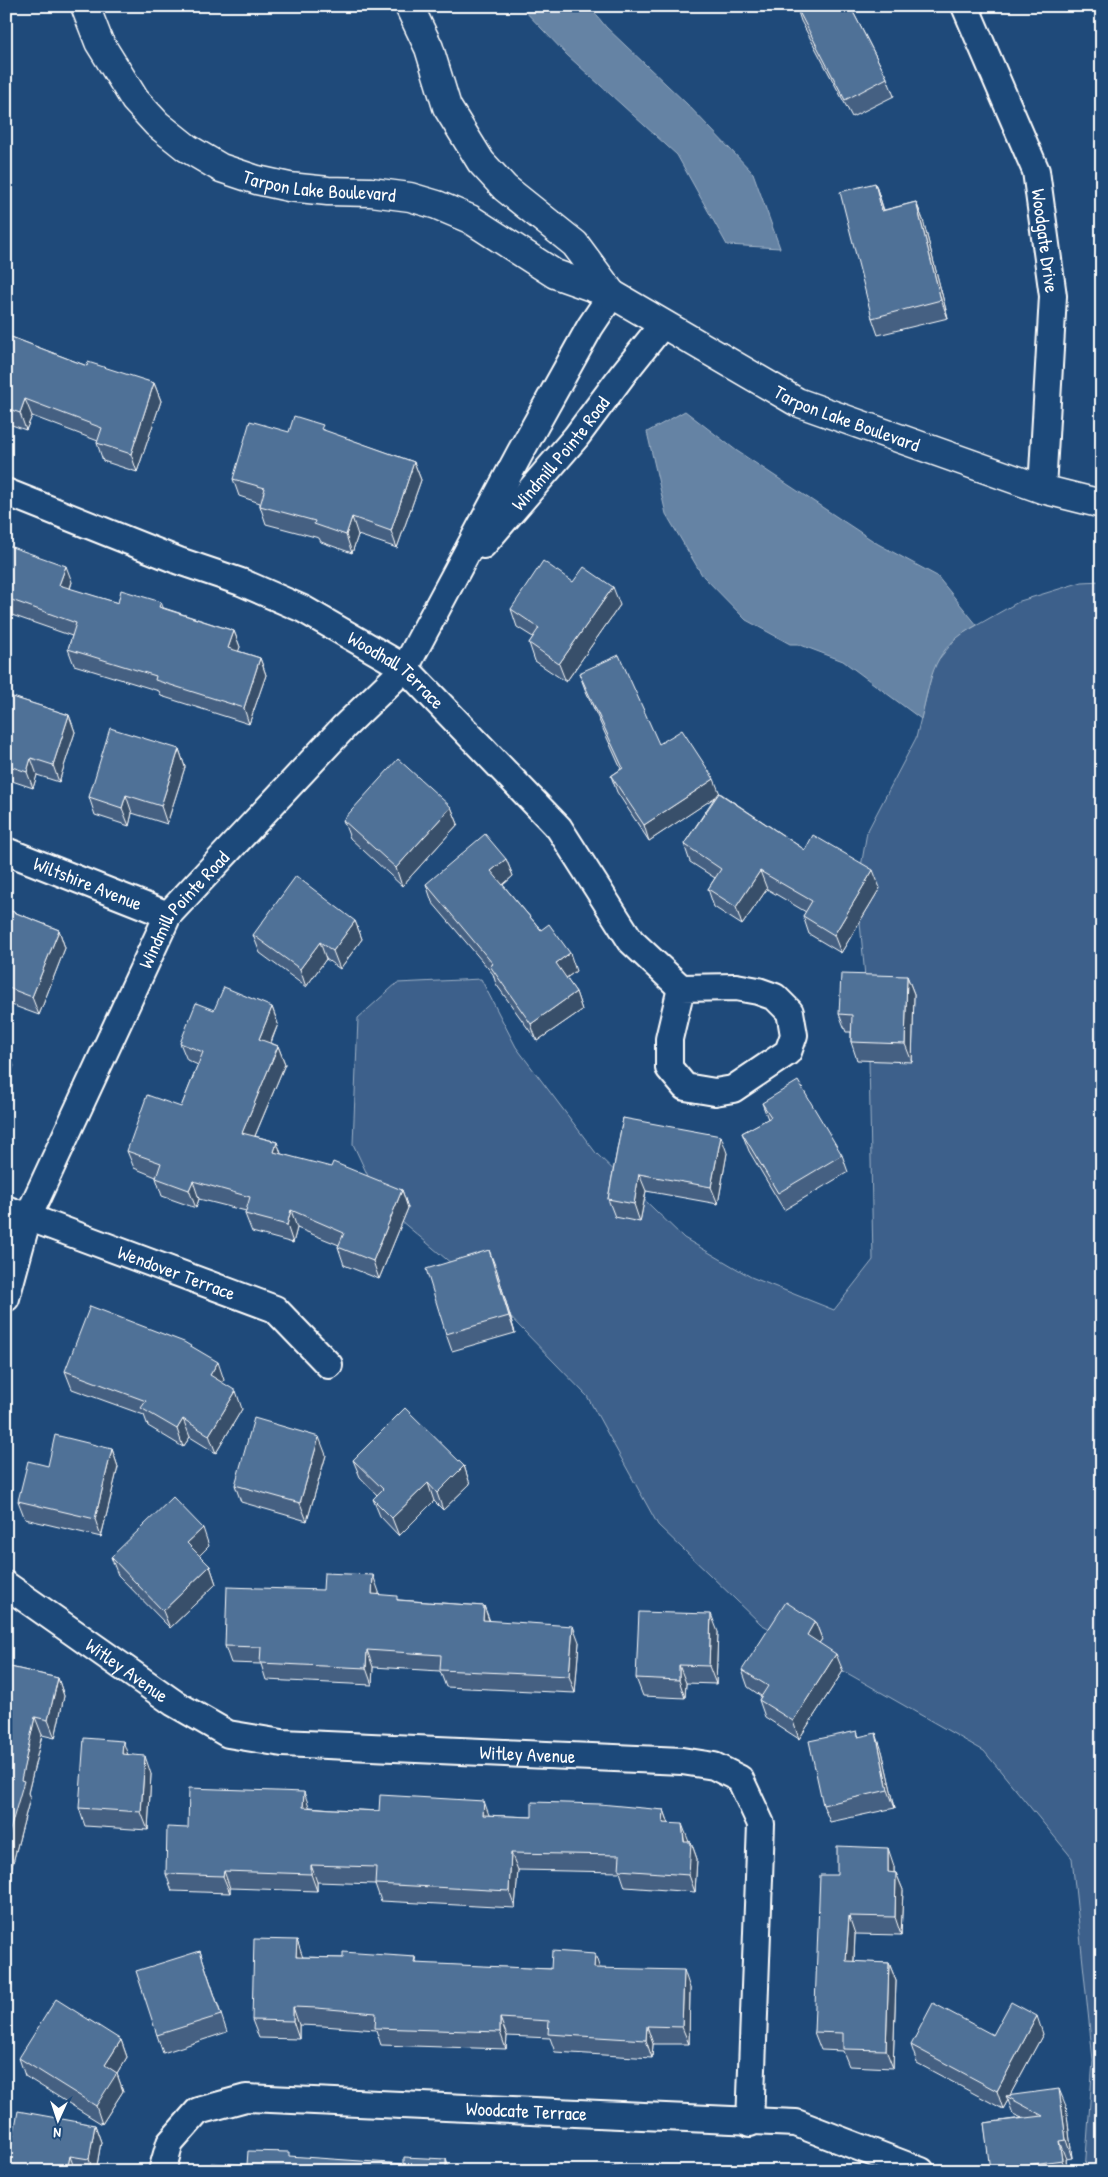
<svg xmlns="http://www.w3.org/2000/svg" width="1108" height="2177" font-family="'Patrick Hand',sans-serif">
  <rect width="100%" height="100%" fill="#1f4a7a"/>
  <filter id="ink" filterUnits="userSpaceOnUse"><feTurbulence type="fractalNoise" baseFrequency=".02" numOctaves="2"/><feDisplacementMap in="SourceGraphic" scale="10" xChannelSelector="R" yChannelSelector="G"/><feConvolveMatrix kernelMatrix="1 2 1 2 8 2 1 2 1" color-interpolation-filters="sRGB"/></filter>
  <g filter="url(#ink)">
    <path fill="#3c618b" stroke="#9eb0c5" d="M1102,581V2171H1085L1093,2060L1072,1858L984,1751L761,1624L658,1525L587,1396L491,1297L381,1204L353,1144L358,1018L397,983L481,979L516,1047L596,1153L684,1238L751,1277L834,1310L873,1260L868,1009L857,890L867,832L916,738L934,665L958,636L1020,601L1082,582Z"/>
    <path fill="#6583a4" stroke="#a3b5c8" d="M520,6H589L606,27L687,104L753,173L780,248L727,245L677,155L567,55Z
      M685,411L737,451L878,544L937,576L977,625C932,649 932,674 921,719L843,661L798,644H790L746,620L702,575L666,514L647,432Z"/>
    <g fill="none" stroke-linecap="round" stroke-linejoin="round">
      <g stroke="#fff" stroke-width="30">
        <g id="minor">
          <path id="s1" d="M965,6L1036,171L1053,296L1042,489"/>
          <path id="s2" d="M6,492L179,561L241,582L303,609L405,668L559,828L631,941L681,988"/>
          <path id="s3" d="M483,545L576,437L623,374L663,324"/>
          <path id="s4" d="M6,851L168,915"/>
          <path d="M736,987L758,991L775,997L790,1012L794,1035L788,1052L733,1089L715,1092L685,1087L669,1068V1039L681,988Z"/>
          <path id="s5" d="M6,1209L275,1309L329,1365"/>
          <path id="s6" d="M6,1298L28,1217L168,915L344,727L405,668L520,453L590,327L612,294"/>
          <path id="s7" d="M6,1585L174,1703L228,1734L282,1743L682,1761L714,1766L740,1779L761,1824L750,2123"/>
          <path id="s8" d="M162,2171L170,2143L198,2111L246,2098L796,2123L921,2171"/>
        </g>
      </g>
      <g stroke="#fff" stroke-width="31">
        <g id="tertiary">
          <path id="s9" d="M85,6L99,42L135,100L157,124L187,148L221,168L257,180L289,187L328,191L371,192L410,197L437,205L470,219L555,274L612,294L797,402L1042,489L1102,504"/>
          <path d="M409,6L429,48L447,107L481,162L505,188L575,244L612,294"/>
        </g>
      </g>
      <use href="#minor" stroke="#1f4a7a" stroke-width="26"/>
      <use href="#tertiary" stroke="#1f4a7a" stroke-width="28"/>
    </g>
    <path fill="#456182" stroke="#fff" d="M796,6H850L887,78L894,96L852,117L801,21Z
      M875,183L884,210L916,202L923,220L948,318L878,335L872,318Z
      M6,335L87,366L154,383L161,401L137,472L103,461L97,443L98,441L32,416L26,430L6,423Z
      M325,431L414,462L421,480L397,548L358,535L352,553L321,542L319,538L266,524L260,506V503L239,496L233,479L289,432Z
      M6,545L72,582L70,589L118,603L164,608L234,631L240,647L238,651L260,658L266,675L249,724L161,696L159,691L74,665L68,649L72,636L6,613Z
      M573,582L620,605L566,682L535,661L529,643L533,637L517,627L511,609Z
      M579,673L659,744L720,793L805,850L880,888L841,953L809,934L803,916L806,912L767,889L742,925L714,907L708,889L715,878L690,862L684,844L715,797L649,841L617,792L611,776L621,769L585,689Z
      M6,695L69,715L75,732L59,782L37,775L33,788L6,779Z
      M179,749L185,767L167,824L132,813L129,826L95,815L89,797Z
      M451,807L458,824L402,886L350,838L343,820Z
      M506,859L513,876L503,885L576,971L566,978L576,992L582,1010L537,1041L496,984L493,974L432,902L426,884Z
      M6,909L59,930L65,948L39,1015L6,1003Z
      M355,921L362,939L340,969L326,959L306,987L260,953L253,935Z
      M907,976L914,994L912,1062L857,1060L851,1042V1032H846L839,1014Z
      M272,1007L278,1024L271,1043L278,1046L285,1064L255,1136L277,1142L281,1154L402,1190L408,1208L379,1279L344,1265L338,1247L339,1245L297,1228L293,1243L252,1232L245,1214L246,1211L199,1199L196,1208L162,1196L156,1178V1177L134,1168L127,1151L181,1107L198,1065L187,1060L180,1043L214,1010Z
      M762,1103L842,1155L848,1172L784,1210L749,1151L742,1133L768,1119Z
      M623,1118L727,1153L718,1204L646,1191L640,1222L615,1217L608,1199Z
      M496,1268L515,1333L452,1351L446,1334Z
      M65,1371L224,1380L222,1383L242,1409L216,1453L190,1437L183,1447L148,1426L144,1415L72,1389Z
      M112,1449L118,1467L101,1537L25,1519L18,1501Z
      M326,1455L307,1521L241,1502L235,1485Z
      M353,1460L464,1466L470,1484L443,1510L434,1501L399,1536L380,1516L373,1499L377,1495L360,1477Z
      M209,1546L199,1556L210,1566L216,1584L170,1628L118,1575L111,1557Z
      M379,1592V1595L399,1600L484,1606L490,1621L579,1642L575,1693L446,1687L440,1671L373,1667L372,1685L266,1680L261,1664L231,1663L225,1646Z
      M815,1621L822,1639L819,1643L843,1671L799,1739L765,1717L759,1700L761,1696L748,1687L742,1670Z
      M718,1632L716,1684L686,1683L685,1698L643,1696L636,1678Z
      M6,1666L58,1678L64,1696L55,1738L42,1735L28,1793L30,1798L11,1870L6,1869Z
      M857,1731L859,1737L882,1751L895,1808L830,1822L823,1805Z
      M128,1755L151,1774L148,1830L85,1826L79,1808Z
      M310,1807L333,1809L532,1817L664,1810L669,1824L689,1842H691L697,1859L695,1892L625,1887L620,1872L518,1870L515,1908L381,1901L375,1884L317,1882V1891L230,1888V1893L172,1891L166,1874L188,1828Z
      M894,1866V1872L896,1873L903,1890L901,1935L855,1934L854,1962L889,1963L896,1981L893,2068L849,2066L843,2051L821,2050L814,2032L837,1875Z
      M200,1951L227,2032L163,2053L157,2035Z
      M303,1957L343,1958L415,1957L417,1964L551,1969L600,1968L690,1988L689,2044H653L652,2058L555,2052L550,2038L507,2036L506,2049L381,2045L376,2030L323,2026L299,2025V2039L259,2038L252,2020Z
      M1043,2034L1010,2095L1066,2106L1072,2158L1066,2159L1067,2171H991L984,2123L1022,2118L1013,2114L1008,2100L1003,2109L917,2063L911,2045L993,2035Z
      M121,2040L127,2057L117,2074L123,2091L102,2124L25,2076L19,2058Z
      M95,2125L101,2142L96,2171H7Z"/>
    <path fill="#384f6a" stroke="#fff" d="M875,183L881,201L888,229L882,211Z
      M916,202L923,220L948,318L941,300Z
      M154,383L161,401L137,472L131,454Z
      M25,399L32,416L26,430L20,413Z
      M414,462L421,480L397,548L391,531Z
      M352,517L358,535L352,553L346,535Z
      M66,566L72,582L65,602L59,585Z
      M613,587L620,605L566,682L559,664Z
      M161,602L167,618L159,607Z
      M234,631L240,647L234,664L228,648Z
      M260,658L266,675L249,724L244,708Z
      M69,715L75,732L59,782L53,765Z
      M179,749L185,767L167,824L161,806Z
      M31,758L37,775L33,788L27,772Z
      M714,779L720,794L649,841L644,825Z
      M126,795L132,813L129,826L122,808Z
      M451,807L458,824L402,886L396,868Z
      M506,859L513,876L498,889L491,871Z
      M873,870L880,888L841,953L834,935Z
      M760,871L767,889L742,925L736,907Z
      M355,921L362,939L340,969L333,951Z
      M59,930L65,948L39,1015L32,997Z
      M320,942L326,959L306,987L300,969Z
      M570,953L576,971L562,981L556,963Z
      M907,976L914,994L912,1062L905,1044Z
      M576,992L582,1010L537,1041L531,1024Z
      M272,1007L278,1024L265,1056L259,1039Z
      M278,1046L285,1064L249,1150L242,1133Z
      M8,1049L14,1066L6,1087V1053Z
      M721,1136L727,1153L718,1204L711,1187Z
      M277,1142L283,1159L274,1152Z
      M639,1174L646,1191L640,1222L634,1204Z
      M193,1181L199,1199L196,1208L189,1190Z
      M402,1190L408,1208L379,1279L373,1261Z
      M291,1210L297,1228L293,1243L287,1225Z
      M489,1250L496,1268L515,1333L509,1316Z
      M218,1362L224,1380L216,1393L210,1375Z
      M236,1391L242,1409L216,1453L209,1435Z
      M183,1419L190,1437L183,1447L177,1429Z
      M319,1437L326,1455L307,1521L300,1503Z
      M112,1449L118,1467L101,1537L95,1519Z
      M464,1466L470,1484L443,1510L437,1493Z
      M428,1483L434,1501L399,1536L392,1518Z
      M203,1528L209,1546L194,1561L187,1543Z
      M210,1566L216,1584L170,1628L163,1611Z
      M373,1575L379,1592L378,1611L372,1594Z
      M484,1606L490,1623L483,1620Z
      M711,1614L718,1632L716,1684L709,1666Z
      M815,1621L822,1639L813,1652L807,1635Z
      M573,1626L579,1642L575,1693L569,1676Z
      M367,1650L373,1667L372,1685L366,1668Z
      M836,1654L843,1671L799,1739L793,1721Z
      M679,1665L686,1683L685,1698L679,1680Z
      M58,1678L64,1696L55,1738L48,1720Z
      M35,1717L42,1735L28,1793L30,1798L11,1870L6,1858V1844Z
      M876,1733L882,1751L895,1808L888,1790Z
      M123,1741L129,1758L122,1754Z
      M145,1756L151,1774L148,1830L141,1812Z
      M304,1792L310,1809L303,1807Z
      M484,1801L490,1818L483,1815Z
      M664,1810L670,1827L663,1823Z
      M682,1824L689,1842H691L697,1859L695,1892L689,1875Z
      M888,1848L894,1866V1890L888,1872Z
      M511,1853L518,1870L515,1908L509,1891Z
      M311,1865L317,1882V1891L311,1874Z
      M224,1871L230,1888V1893L223,1876Z
      M896,1873L903,1890L901,1935L895,1917Z
      M849,1916L855,1934L853,1979L846,1961Z
      M297,1940L303,1958L296,1957Z
      M595,1954L601,1972L594,1968Z
      M889,1963L896,1981L893,2068L886,2050Z
      M684,1970L690,1988L689,2044L682,2027Z
      M293,2007L299,2025V2039L293,2021Z
      M1037,2016L1043,2034L1009,2097L1006,2096L1008,2100L1003,2109L997,2091Z
      M500,2018L507,2036L506,2049L500,2032Z
      M647,2026L653,2044L652,2058L646,2040Z
      M121,2040L127,2057L117,2074L123,2091L102,2124L96,2106L105,2065Z
      M1059,2089L1066,2106L1072,2158L1066,2140Z
      M95,2125L101,2142L96,2171H93L89,2159Z
      M1059,2141L1066,2159L1067,2171H1066L1062,2160Z
      M70,2156L75,2171H67Z
      M446,2159L450,2171H446Z"/>
    <path fill="#507197" stroke="#fff" d="M796,6H850L887,78L845,100Z
      M875,183L882,211L916,202L941,300L872,318L840,192Z
      M6,335L87,366L88,362L154,383L131,454L97,443L102,428L25,399L20,413L6,408Z
      M294,416L323,425L321,429L414,462L391,531L352,517L346,535L314,524L315,521L260,506L265,488L233,479L250,421L289,432Z
      M6,545L66,566L59,585L118,603L121,590L161,602L159,607L234,631L228,648L260,658L244,708L155,680L156,676L68,649L76,623L6,598Z
      M543,561L573,582L584,567L613,587L559,664L529,643L539,628L511,609Z
      M619,655L659,744L682,730L714,779L644,825L611,776L623,768L579,673Z
      M6,695L69,715L53,765L31,758L27,772L6,765Z
      M110,728L179,749L161,806L126,795L122,808L89,797Z
      M398,759L451,807L396,868L343,820Z
      M719,793L805,850L813,835L873,870L834,935L803,916L812,901L760,871L736,907L708,889L721,869L684,844Z
      M485,834L506,859L491,871L541,930L549,924L570,953L556,963L576,992L531,1024L490,966L493,964L426,884Z
      M296,876L355,921L333,951L320,942L300,969L253,935Z
      M6,909L59,930L32,997L6,987Z
      M841,974L907,976L905,1044L851,1042L852,1015L839,1014Z
      M224,987L272,1007L259,1039L278,1046L242,1133L277,1142L274,1152L331,1167L333,1162L402,1190L373,1261L338,1247L344,1233L291,1210L287,1225L245,1214L250,1197L193,1181L189,1190L156,1178L161,1163L127,1151L147,1095L181,1107L203,1052L180,1043L196,1003L214,1010Z
      M798,1081L842,1155L778,1193L742,1133L771,1117L762,1103Z
      M623,1118L721,1136L711,1187L639,1174L634,1204L608,1199Z
      M489,1250L509,1316L446,1334L426,1269Z
      M90,1306L184,1342L218,1362L210,1375L236,1391L209,1435L183,1419L177,1429L141,1408L146,1401L65,1371Z
      M405,1408L464,1466L437,1493L428,1483L392,1518L373,1499L383,1489L353,1460Z
      M254,1418L319,1437L300,1503L235,1485Z
      M55,1435L112,1449L95,1519L18,1501L28,1461L48,1466Z
      M173,1497L203,1528L187,1543L210,1566L163,1611L111,1557Z
      M324,1573L373,1575L372,1594L397,1596V1600L484,1606L483,1620L573,1626L569,1676L440,1670L441,1655L367,1650L366,1668L260,1663L261,1647L225,1646L227,1587L323,1590Z
      M786,1602L815,1621L807,1635L836,1654L793,1721L759,1700L768,1686L742,1670Z
      M639,1612L711,1614L709,1666L679,1665V1680L636,1678Z
      M6,1666L58,1678L48,1720L35,1717L21,1780L24,1781L6,1844Z
      M857,1731L858,1737L876,1733L888,1790L823,1805L809,1741Z
      M84,1738L123,1741L122,1754L145,1756L141,1812L79,1808Z
      M189,1788L304,1792L303,1807L333,1809L379,1811L380,1795L484,1801L483,1815L532,1817V1802L600,1804L664,1810L663,1823L682,1824L684,1842H691L689,1875L619,1870L620,1855L511,1853L509,1891L375,1884L376,1867L311,1865V1874L224,1871L223,1876L166,1874L167,1827L188,1828Z
      M837,1846L888,1848V1872L896,1873L895,1917L849,1916L846,1961L889,1963L886,2050L843,2049V2033L814,2032L820,1875H837Z
      M254,1939L297,1940L296,1957L343,1958V1952L415,1957L414,1963L551,1969L552,1951L595,1954L594,1968L684,1970L682,2027L647,2026L646,2040L548,2034L549,2021L500,2018V2032L375,2028L376,2013L317,2008L293,2007V2021L252,2020Z
      M200,1951L221,2015L157,2035L136,1971Z
      M56,1999L121,2040L105,2065L117,2073L96,2106L19,2058Z
      M1011,2002L1037,2016L997,2091L911,2045L933,2003L993,2035Z
      M1059,2089L1066,2140L1059,2141L1062,2160L990,2170L984,2123L1043,2116L1006,2096Z
      M18,2111L95,2125L89,2159L70,2156L67,2171H7Z
      M248,2151L289,2152V2156L404,2164V2157L446,2159V2171H211V2163L247,2165Z
      M612,2167L654,2170V2171H612Z"/>
  </g>
  <g text-anchor="middle" dominant-baseline="central" stroke-width="5" stroke-linejoin="round" paint-order="stroke">
    <g font-size="19" fill="#fff" stroke="#1f4a7a">
      <text stroke="none"><textPath href="#s9" startOffset="318">Tarpon Lake Boulevard</textPath></text>
      <text stroke="none"><textPath href="#s1" startOffset="250">Woodgate Drive</textPath></text>
      <text stroke="none"><textPath href="#s9" startOffset="902">Tarpon Lake Boulevard</textPath></text>
      <text stroke="none"><textPath href="#s3" startOffset="120">Windmill Pointe Road</textPath></text>
      <text stroke="none"><textPath href="#s2" startOffset="431">Woodhall Terrace</textPath></text>
      <text stroke="none"><textPath href="#s4" startOffset="88">Wiltshire Avenue</textPath></text>
      <text stroke="none"><textPath href="#s6" startOffset="430">Windmill Pointe Road</textPath></text>
      <text stroke="none"><textPath href="#s5" startOffset="182">Wendover Terrace</textPath></text>
      <text stroke="none"><textPath href="#s7" startOffset="148">Witley Avenue</textPath></text>
      <text stroke="none"><textPath href="#s7" startOffset="568">Witley Avenue</textPath></text>
      <text stroke="none"><textPath href="#s8" startOffset="402">Woodcate Terrace</textPath></text>
    </g>
  </g>
  <rect width="1108" height="2177" fill="none" stroke="#1f4a7a" stroke-width="25"/>
  <rect x="12" y="12" width="1083" height="2152" fill="none" stroke="#fff" stroke-width="2" filter="url(#ink)"/>
  <g transform="translate(58 2120) rotate(183)" stroke="#1f4a7a" stroke-width="4" paint-order="stroke">
  <path d="M0-4L9 19L0 12L-9 19Z" fill="#ffffff"/>
  <text y="-8" font-size="14" font-weight="bold" text-anchor="middle" fill="#ffffff">N</text>
  </g>
</svg>
